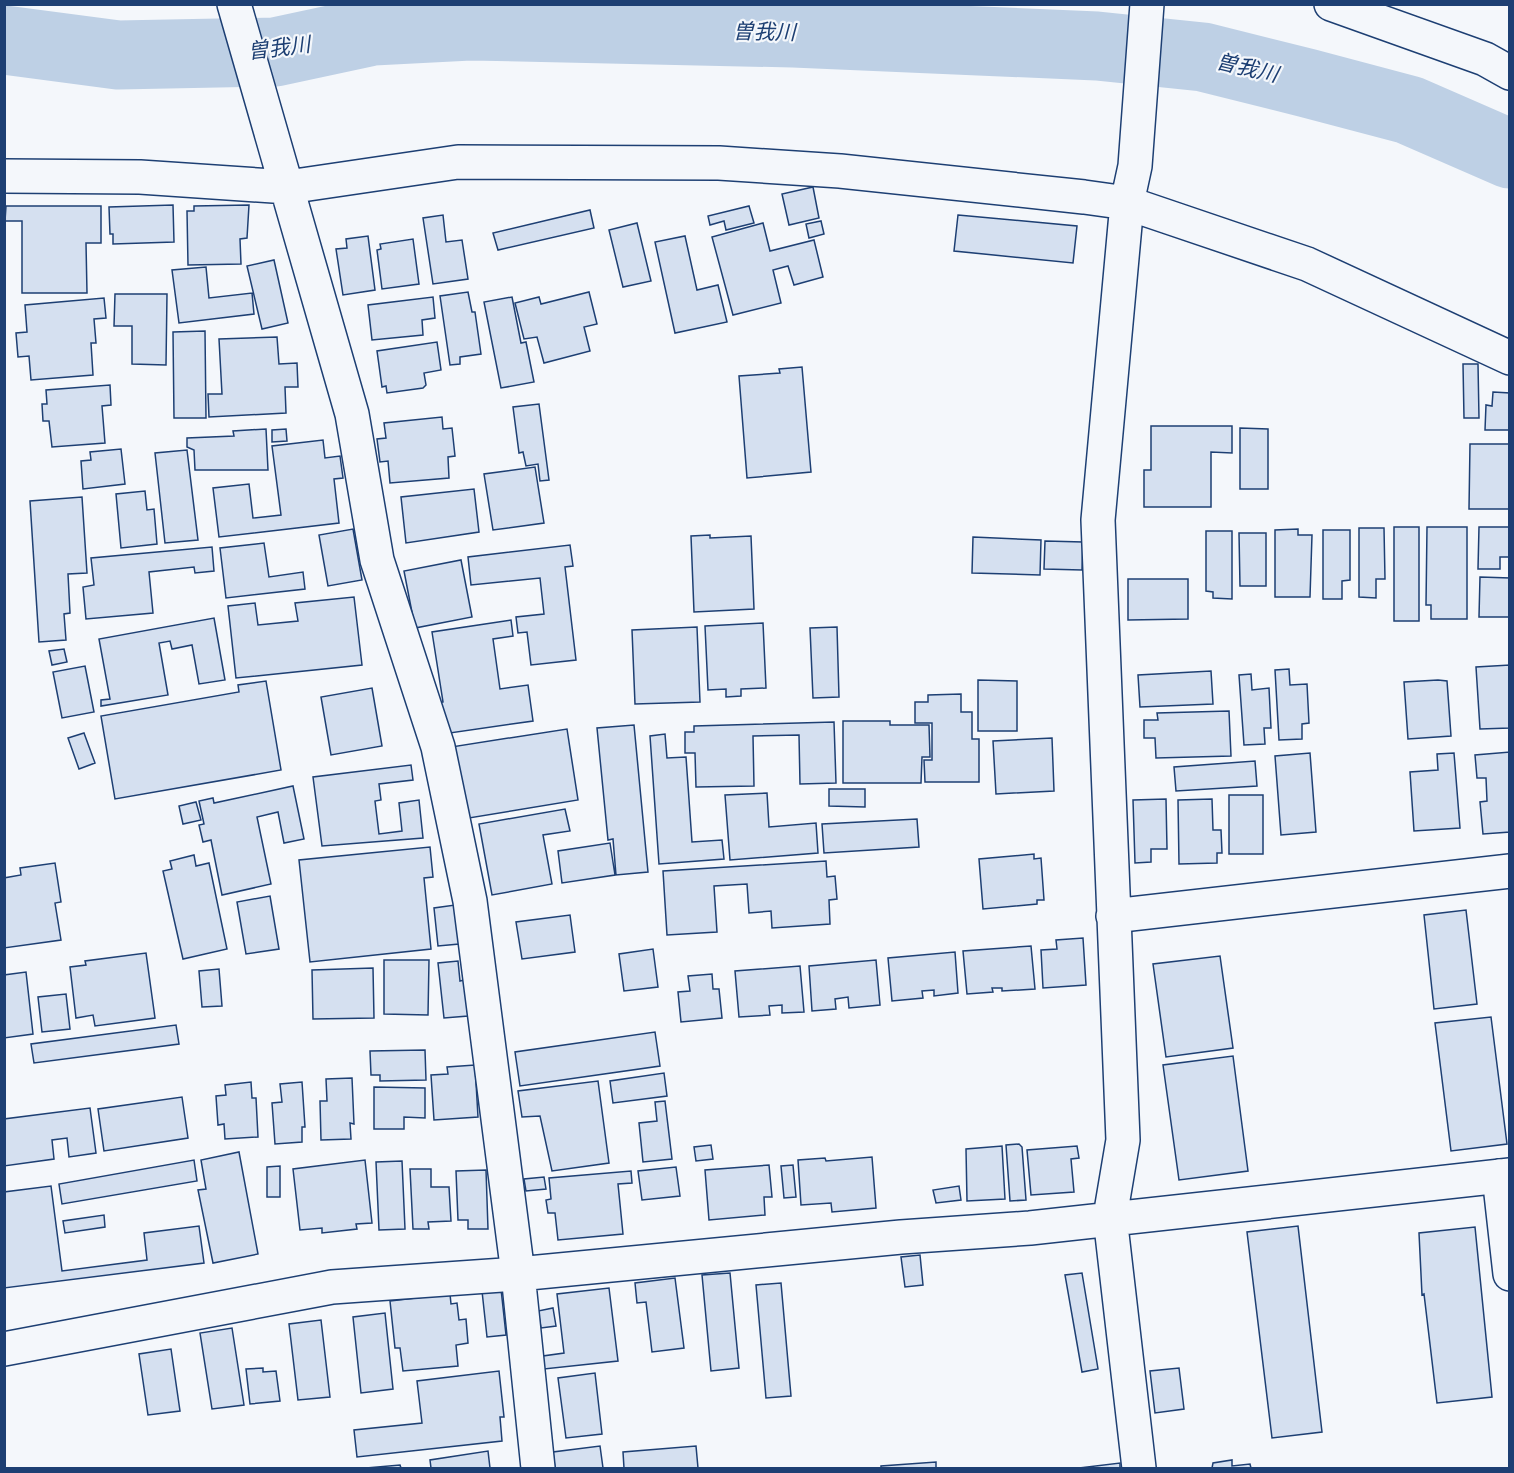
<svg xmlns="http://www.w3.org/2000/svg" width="1514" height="1473" font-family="Karla,'Noto Sans JP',sans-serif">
  <rect width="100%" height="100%" fill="#f4f7fb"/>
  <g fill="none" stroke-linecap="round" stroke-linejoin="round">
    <path stroke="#bed0e5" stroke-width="69" d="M4,40L118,55L275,52L373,31L470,26L793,33L1097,46L1203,57L1307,83L1409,110L1510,154"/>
  </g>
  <path fill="#d5e0f0" stroke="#1d3f73" stroke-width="1.5" d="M813,187L819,218L789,225L782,194Z
    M173,205L174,242L113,244V234H110L109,207Z
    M249,205L247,238L240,239L241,264L188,265L187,211H194V206Z
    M6,206H101V243H86L87,293H22V221H5Z
    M749,206L754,223L726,230L724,221L710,225L708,216Z
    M590,210L594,228L498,250L493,233Z
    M443,215L446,242L462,240L468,279L433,284L423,218Z
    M958,215L1077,226L1073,263L954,251Z
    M821,221L824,234L809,238L806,224Z
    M637,223L651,281L623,287L609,230Z
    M763,223L770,251L814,240L823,277L794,285L788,266L773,270L781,303L733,315L712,237Z
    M368,236L375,290L343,295L336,249L347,248L346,239Z
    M685,236L697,290L718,285L727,322L675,333L655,242Z
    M413,239L419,284L382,289L377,250L381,249L380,244Z
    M274,260L288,323L262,329L247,266Z
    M206,267L209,298L252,293L254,314L179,323L172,270Z
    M468,292L472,312H475L481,354L460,357V364L450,365L440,296Z
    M589,292L597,324L584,327L590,351L544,363L537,337L524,339L515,303L539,297L541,304Z
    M115,294H167L166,365L132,364V326H114Z
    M433,297L435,318L422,320L423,335L372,340L368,305Z
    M512,297L521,343L526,342L534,382L501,388L484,302Z
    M104,298L106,318L94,319L96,343H91L93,375L31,380L29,356L18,357L16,333L27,332L25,305Z
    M205,331L206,418H174L173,332Z
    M277,337L279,364L297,363L298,387H285L286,413L209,417L208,394H222L219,339Z
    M437,342L441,370L424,373L426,385L423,388L387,393L386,386L382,387L377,351Z
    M1463,364H1478L1479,418H1464Z
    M802,367L811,472L747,478L739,376L780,373L779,369Z
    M110,385L111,405L102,406L105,443L52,447L49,421H43L42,404H47L46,390Z
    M1493,392L1510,393V430H1485L1486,405L1492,406Z
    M539,404L549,480L540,481L538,464L526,466L523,452L519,453L513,407Z
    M442,417L443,429L452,428L455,456L448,457L449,478L390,483L388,461L380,462L377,439L386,438L384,423Z
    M1151,426H1232V453L1211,452V507H1144V470H1151Z
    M1240,428L1268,429V489H1240Z
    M266,429L268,470H195L194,450L187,447V438L234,436L233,431Z
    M286,429L287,441L272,442V430Z
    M323,440L325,458L340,456L343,478L334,479L339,523L219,537L213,488L249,484L253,518L281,515L272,446Z
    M1470,444H1510V509H1469Z
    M121,449L125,484L83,489L81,461L91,460L90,452Z
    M187,450L198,540L165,543L155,453Z
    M535,467L544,523L493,530L484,474Z
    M474,489L479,532L406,543L401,497Z
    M145,491L147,510L154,509L157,544L121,548L116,494Z
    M82,497L87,573L68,574L70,613L64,614L66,640L39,642L30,501Z
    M1394,527H1419V621H1394Z
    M1427,527H1467V619H1431V605H1426Z
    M1479,527H1510V557H1500V569H1478Z
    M1359,528H1384L1385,579H1376V598L1359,597Z
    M353,529L362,580L328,586L319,535Z
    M1298,529V535H1312L1310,597H1275V530Z
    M1323,530H1350V580L1342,581V599H1323Z
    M1206,531H1232V599L1213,598V592L1206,591Z
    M1239,533H1266V586H1240Z
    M710,535V538L751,536L754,609L694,612L691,536Z
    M973,537L1041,540L1040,575L972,573Z
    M1045,541L1083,542L1082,570L1044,569Z
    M264,543L269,577L303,572L305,589L226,598L220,548Z
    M570,545L573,566L565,567L576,660L531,665L527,632L518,633L516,617L544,614L540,578L471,585L468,557Z
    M212,547L214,571L195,573L194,567L149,572L153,613L86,619L83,587L94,585L91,558Z
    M461,560L472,617L415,628L404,571Z
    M1480,577L1510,578V617H1479Z
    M1128,579H1188V619L1128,620Z
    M354,597L362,665L236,678L228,606L255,603L258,625L298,621L295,603Z
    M214,618L225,680L199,684L192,645L172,649L170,641L159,643L168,695L101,706V700L110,699L99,639Z
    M511,620L513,636L493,639L500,689L528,685L533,721L443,734L438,703L443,702L432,632Z
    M763,623L766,688L741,689V696L726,697V689L708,690L705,626Z
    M697,627L700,702L635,704L632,630Z
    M837,627L839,697L813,698L810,628Z
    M64,649L67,662L52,665L49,651Z
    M1510,665V728L1480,729L1476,667Z
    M85,666L94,712L62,718L53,672Z
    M1289,669L1290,685L1307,684L1309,723L1302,724V739L1279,740L1275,670Z
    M1211,671L1213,704L1140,707L1138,675Z
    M1251,674L1252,690L1269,688L1271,728H1264L1265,744L1244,745L1239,675Z
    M978,680L1017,681V731H978Z
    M1438,680L1447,681L1451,736L1408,739L1404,682Z
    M266,681L281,770L115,799L101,716L239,692L238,685Z
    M372,688L382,746L331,755L321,697Z
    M961,694V712H972V739H979V782H925L924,760H932V723H915V702H928V695Z
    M1229,711L1231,756L1156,758L1155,738H1144V720H1158L1157,713Z
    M843,721H890V725H929L930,757H922L921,783H843Z
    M834,722L836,783L800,784L799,735L753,736L754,786L696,787L695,753H685V732H694V726Z
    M634,725L648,872L616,875L613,839L608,840L597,728Z
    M567,729L578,800L463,819L451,747Z
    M84,733L95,763L79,769L68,738Z
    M665,734L667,758L686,757L692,842L722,840L724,859L659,864L650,736Z
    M1052,738L1054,791L996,794L993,741Z
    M1510,752V832L1483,834L1480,802L1487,801L1486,778H1477L1475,755Z
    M1310,753L1316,832L1281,835L1275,756Z
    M1454,753L1460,828L1414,831L1410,772L1438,770L1437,754Z
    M1255,761L1257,786L1176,791L1174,767Z
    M411,765L413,780L379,784L381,800L375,801L379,834L402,831L399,803L419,800L423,838L322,846L313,777Z
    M293,786L304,839L284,843L278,812L257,817L271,884L222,895L211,840L203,842L199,825L204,824L199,801L213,798L214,803Z
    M829,789H865V807L829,806Z
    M767,793L769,827L816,823L818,853L730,860L725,795Z
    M1229,795H1263V854H1229Z
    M1166,799L1167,849H1151V862L1135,863L1133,800Z
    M1212,799L1213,830H1221L1222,853H1217V863L1179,864L1178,800Z
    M196,802L201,820L183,824L179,806Z
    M565,809L570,831L543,835L552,884L492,895L479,824Z
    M917,819L919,847L824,853L822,824Z
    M610,843L615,875L562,883L558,851Z
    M430,847L433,877L424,878L431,949L310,962L299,860Z
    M1034,854V859L1041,858L1044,900H1037V904L983,909L979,859Z
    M194,855L196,866L209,863L227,949L183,959L163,871L172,869L170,861Z
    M826,861L827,877L835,876L837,899L829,900L830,924L772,928L771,911L749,913L747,884L714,886L717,932L667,935L663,871Z
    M55,863L61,902L55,903L61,940L4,948V878L21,875L20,868Z
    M270,896L279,949L246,954L237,902Z
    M455,905L459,944L438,946L434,908Z
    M1466,910L1477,1004L1434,1009L1424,915Z
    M570,915L575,952L522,959L516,922Z
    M1083,938L1086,985L1043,988L1041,950L1057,949L1056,940Z
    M1031,946L1035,989L1002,991V988H992L993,992L967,994L963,951Z
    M653,949L658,987L624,991L619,954Z
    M955,952L958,993L934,996V990L922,991L923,998L892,1001L888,958Z
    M146,953L155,1018L95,1026L93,1015L76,1018L70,967L86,965L85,961Z
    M1220,956L1233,1048L1166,1057L1153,964Z
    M384,960H429L428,1015L384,1014Z
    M876,960L880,1005L849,1008L848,997L835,999L836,1009L812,1011L809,966Z
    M458,961L460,981L464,980L468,1016L444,1018L438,963Z
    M800,966L804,1012L782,1013V1005L769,1006L770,1015L739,1017L735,971Z
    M373,968L374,1018L313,1019L312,970Z
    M219,969L222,1006L202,1007L199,971Z
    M26,972L33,1034L4,1038V975Z
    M712,974L713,989H719L722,1018L681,1022L678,992L690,991L688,976Z
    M66,994L70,1029L42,1032L38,997Z
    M1491,1017L1507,1144L1451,1151L1435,1023Z
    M176,1025L179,1044L34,1063L31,1044Z
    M655,1032L660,1066L520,1086L515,1052Z
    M425,1050L426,1080L380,1081V1075H371L370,1051Z
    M1233,1056L1248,1171L1179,1180L1163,1065Z
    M475,1065L478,1117L434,1120L431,1075L448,1074L447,1067Z
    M664,1073L667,1096L613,1103L610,1081Z
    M352,1078L354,1124L350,1123L351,1139L321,1140L320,1101H327L326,1079Z
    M598,1081L609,1163L552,1171L540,1116L522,1117L518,1091Z
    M251,1082L252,1098H256L258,1137L225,1139L224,1124L218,1125L216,1096L226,1095L225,1085Z
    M302,1082L305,1127H302V1142L275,1144L272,1103L282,1102L280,1084Z
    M374,1087L425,1088V1118L404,1117V1129H374Z
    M182,1097L188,1138L104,1151L98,1109Z
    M665,1101L672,1159L643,1162L639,1123L657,1121L655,1102Z
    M90,1108L96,1153L69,1157L67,1138L52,1140L54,1159L4,1166V1119Z
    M1019,1144L1022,1147L1026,1200L1010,1201L1006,1145Z
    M711,1145L713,1159L696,1161L694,1147Z
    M1002,1146L1005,1199L967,1201L966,1149Z
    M1077,1146L1079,1158L1071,1159L1074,1192L1031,1195L1027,1150Z
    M239,1152L258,1254L213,1263L198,1190L206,1189L201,1160Z
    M872,1157L876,1208L832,1212L831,1203L801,1205L798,1160L825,1158L826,1161Z
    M194,1160L197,1181L62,1204L59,1184Z
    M365,1160L372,1223L356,1224L357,1229L322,1233V1228L300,1230L293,1169Z
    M402,1161L405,1229L379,1230L376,1162Z
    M769,1165L772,1197H764L765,1215L709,1220L705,1170Z
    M793,1165L796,1197L784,1198L781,1166Z
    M280,1166V1197H267V1167Z
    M676,1167L680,1196L642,1200L638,1171Z
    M410,1169H431V1187H449L451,1221L428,1222L429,1229H413Z
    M486,1170L488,1229H468V1220H458L456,1171Z
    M631,1171L632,1183L618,1184L623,1234L558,1240L555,1213H548L546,1200L551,1199L549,1178Z
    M544,1177L546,1189L526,1191L524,1179Z
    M51,1186L62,1271L147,1260L144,1233L199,1226L204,1263L4,1288V1192Z
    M959,1186L961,1200L936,1203L933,1190Z
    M104,1215L105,1227L65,1233L63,1221Z
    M1298,1226L1322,1432L1272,1438L1247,1232Z
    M1475,1227L1492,1397L1437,1403L1424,1294L1422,1295L1419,1233Z
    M920,1255L923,1285L905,1287L901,1257Z
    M730,1273L739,1368L711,1371L702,1275Z
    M1082,1273L1098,1369L1082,1372L1065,1275Z
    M675,1278L684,1348L652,1352L646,1302L637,1303L635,1283Z
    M781,1283L791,1396L766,1398L756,1285Z
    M609,1288L618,1361L544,1369L543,1356L564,1353L557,1294Z
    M501,1289L506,1335L487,1337L482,1291Z
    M450,1294L451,1304L457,1303L459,1320L466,1319L468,1343L456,1345L458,1366L403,1371L400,1348H395L390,1301Z
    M553,1308L556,1326L541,1328L538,1311Z
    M385,1313L393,1389L361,1393L353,1317Z
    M321,1320L330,1397L298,1400L289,1324Z
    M232,1328L244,1405L212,1409L200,1333Z
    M171,1349L180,1411L148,1415L139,1354Z
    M263,1368V1372L276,1371L280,1401L250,1404L246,1369Z
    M1179,1368L1184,1409L1155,1413L1150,1371Z
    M499,1371L504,1417H500L502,1441L357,1457L354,1430L422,1423L417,1381Z
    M595,1373L602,1434L566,1438L558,1378Z
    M600,1446L603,1468H555L553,1452Z
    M696,1446L698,1468H624L623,1452Z
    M488,1451L490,1468H431L430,1460Z
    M1232,1460V1466L1250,1464L1251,1468H1212L1213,1463Z
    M936,1462V1468H881V1466Z
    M1120,1463V1468H1079Z
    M400,1465L401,1468H366Z"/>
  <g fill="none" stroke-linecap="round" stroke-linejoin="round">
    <g stroke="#1d3f73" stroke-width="36">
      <path id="minor" d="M234,4L352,414L377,560L438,747L470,901L518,1274L538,1468
        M1331,4L1485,59L1510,73
        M4,176L140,177L288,187L458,162L719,163L840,171L1084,197L1127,203L1307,264L1510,358
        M1113,916L1510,871
        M1499,1176L1510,1274
        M4,1349L332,1287L518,1274L901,1237L1030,1228L1510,1175
        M1139,1468L1110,1217L1123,1140L1098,520L1127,203L1135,166L1147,4"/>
    </g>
    <use href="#minor" stroke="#f4f7fb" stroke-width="33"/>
  </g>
  <g text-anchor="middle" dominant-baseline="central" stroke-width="4.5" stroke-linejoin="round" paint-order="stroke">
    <g font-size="21" font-style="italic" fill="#1d3f73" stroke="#f4f7fb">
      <text transform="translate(764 32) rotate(1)">曽我川</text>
      <text transform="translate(279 48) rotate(-7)">曽我川</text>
      <text transform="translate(1247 68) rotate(13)">曽我川</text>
    </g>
  </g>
  <rect width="1514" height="1473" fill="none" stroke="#1d3f73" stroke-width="12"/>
</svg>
